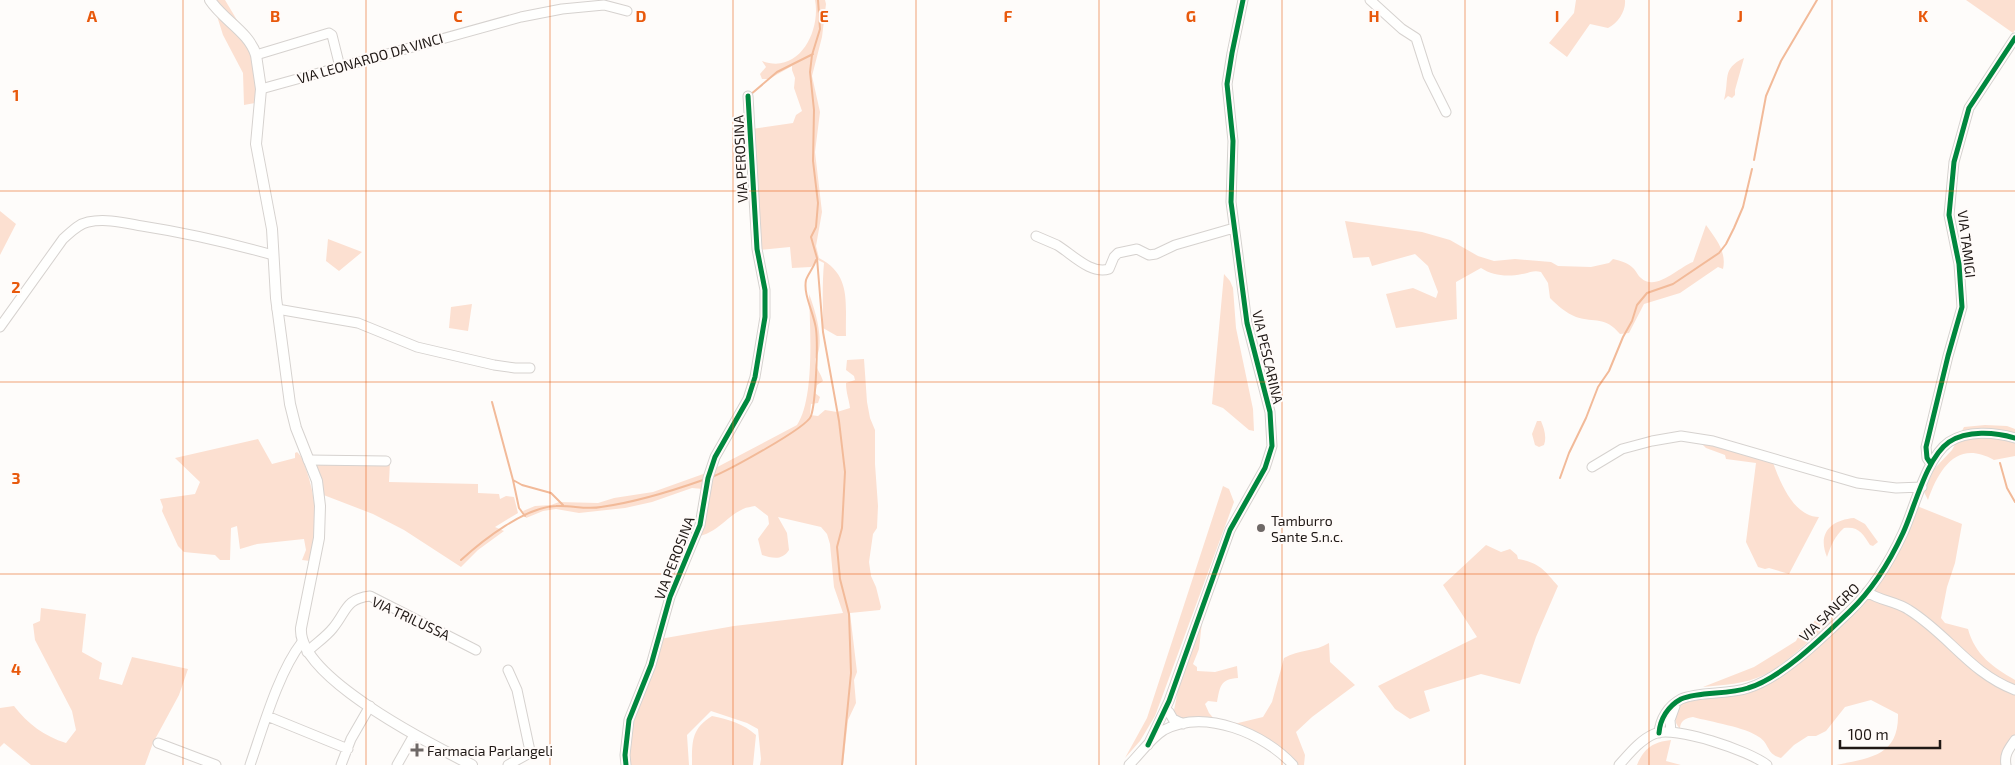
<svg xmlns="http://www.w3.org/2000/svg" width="2015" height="765" font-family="'Exo 2',sans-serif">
  <rect width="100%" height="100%" fill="#fefcfa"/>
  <path fill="#fce0d1" d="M215,0H225L259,57L255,103L244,105L243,73L223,35L217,16L218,7Z
    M815,0H825L826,4L822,37L812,76L820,112L815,152L822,212L816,246L819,258C852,275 845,303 846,336H837L823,328C823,306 822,285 824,263L818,260L811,267L792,268L790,247L760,250L752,129L793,123L796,115L802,111L794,88L795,78L792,70V66L769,79H762L760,74L766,67L762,61C799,75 821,31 815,0Z
    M1576,0H1625C1626,11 1618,23 1608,28L1590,24L1567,57L1549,43L1574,13Z
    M1966,0H2015V30L2013,33Z
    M1744,58L1735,90V95L1732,98L1728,96L1724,100C1730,79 1721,69 1744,58Z
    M0,211L16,224L0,255Z
    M1345,221L1422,232L1450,240L1478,256L1494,261L1515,259L1551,262L1558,266L1591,267L1609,263L1613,259C1621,261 1629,263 1634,269C1637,272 1638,276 1641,278C1656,292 1679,267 1693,262L1706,225C1715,238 1727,251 1723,269L1718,267L1680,293L1644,304L1629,333L1620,334C1605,316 1595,323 1576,317C1566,313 1558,306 1550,298L1548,283L1541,272C1533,270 1530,273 1522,274C1508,277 1493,276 1481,268L1456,282L1457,319L1396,328L1386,294L1413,288L1436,298L1438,292L1428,266L1415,254L1372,266L1369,257L1353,258Z
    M328,239L362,252L339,271L326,261Z
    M1224,274L1230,281L1233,288L1236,328L1253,409L1254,431L1249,430L1223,408L1212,404Z
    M809,294C815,309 826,345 815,359C815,368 821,373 823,381L817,385L815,393L820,397L818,403L811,404L810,415L818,416L825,410L837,412L850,408C849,399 846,393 846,383L855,380L854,376L846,370L847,360L864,359L867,402L870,418L875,430V464L878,506L877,528L873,534L869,562L871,576L876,587L881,607L880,610L850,613L857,672L854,680L856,703L848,720L843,765H760L761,759L758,729L747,723L711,711L687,735L689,765H626L637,692L654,640L734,626L843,613L834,587L830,544L827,534L821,527L778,517L787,533L789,550C782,561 772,558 762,555L758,539L769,524L768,516L755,506C751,507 747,507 743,509C725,517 715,537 691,537L698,516L703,489L692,488L652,502L625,508L579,513L556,509L543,511L526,518L523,511L535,506L551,505L559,502L598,503L614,498L653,492L706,473L797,425C815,398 810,327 809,294Z
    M472,304L468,331L449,328L451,307Z
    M1537,421H1541C1544,428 1547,437 1544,445L1539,447L1535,445L1532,434Z
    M1985,425L2007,426L2015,429V456L1994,460C1957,439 1939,469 1928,500L1924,492L1934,469L1952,450L1964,427Z
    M258,439L272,464L295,458V453L297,452C302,456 304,463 306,469C317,500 318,530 310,561L302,560L306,550L304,539L257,544L240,549L237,526L231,528L230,560H220L215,555L184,552L178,546L162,511L163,507L160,499L195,494L200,482L175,458Z
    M1701,443L1772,460C1779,479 1789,505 1807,514C1810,516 1815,517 1819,517L1789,574L1769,568L1765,569L1758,567L1746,542L1756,463L1726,459L1725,455L1706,448Z
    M311,461L390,462L389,482L478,484V493L499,494L500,499L506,496L514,497L518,513L495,527L504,531L478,550L461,567L404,530L373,514L321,494Z
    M1223,486L1229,489L1234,502L1155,716L1140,741L1125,758L1147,718Z
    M1917,506L1962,524L1955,563L1947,587L1941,618L1945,623L1968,629C1975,655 1993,667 2015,680V735L2004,750L2002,765H1836C1870,758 1899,756 1898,714L1871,700L1845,707L1826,731L1816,736H1808L1794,745L1781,758C1766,754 1770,744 1759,737C1745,727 1711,722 1693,717C1685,718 1680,721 1680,729C1674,723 1675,717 1676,709L1683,703L1690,701L1729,696L1785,672L1871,592Z
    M1854,518L1865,524L1878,542L1873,546L1870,545C1863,534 1859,526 1844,528C1835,536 1831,545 1827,557C1817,533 1831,520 1854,518Z
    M1486,545L1501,552L1510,549L1517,555L1518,559C1540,563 1544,570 1558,586L1536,637L1520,684L1481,674L1424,691L1430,711L1410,719L1395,709L1378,686L1477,637L1443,585Z
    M41,608L86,614L82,652L102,663L99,679L122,685L132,657L188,669L179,695L153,743L145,765H31L4,743L0,747V708L14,706C28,724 44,736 66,743L76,730L72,711L35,640L33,624L40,621Z
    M1818,616L1825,617L1832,621C1813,637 1785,665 1764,675C1745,684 1723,685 1703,687L1754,667L1796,641L1800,633L1811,626Z
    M1202,622L1199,649L1193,664L1197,667V671L1215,672L1237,666L1238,678C1220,679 1220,687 1217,702L1208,701L1205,704L1209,713L1216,721L1238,723L1263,717L1272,702L1284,658C1299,649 1315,652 1329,643L1330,662L1355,685L1312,717L1296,732L1305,755L1304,765H1297L1242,728L1181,721L1173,715L1178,690Z
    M712,716C728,719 744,724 756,735L753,765H692C692,742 691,729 712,716Z
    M1671,740L1666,761L1681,765H1637C1644,748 1653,742 1671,740Z"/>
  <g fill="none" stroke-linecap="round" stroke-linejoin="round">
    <path stroke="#f2ba99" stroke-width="2" d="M818,0L820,29L812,55L810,72L814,110L813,161L818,203L816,227L811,237L817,258L823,332L839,421L845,472L842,528L837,547L840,579L849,614L851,673L842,765
      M750,95L777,72L813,54
      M1754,160L1766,96L1781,61L1817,0
      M492,402L513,480L522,485L551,493L563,505
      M2000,463L2007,488L2015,502
      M712,477C727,471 807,428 811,416C816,401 818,345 816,329C814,313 803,295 806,280C808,274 814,267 816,260
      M1560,478L1569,453L1586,418L1598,387L1609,371L1623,337L1632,321L1637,305L1647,293L1673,284L1719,253L1726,244L1734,228L1743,207L1752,169
      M513,480L519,508L525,516
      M461,560C483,540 525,507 556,506C572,505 585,510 601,507C637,502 669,492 703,480"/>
    <g stroke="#d6d2cf" stroke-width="11">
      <path id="minor" d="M1370,0L1402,29L1416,38L1428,76L1446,112
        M256,55L329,33L332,35L340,67
        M261,89L521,17L562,9L604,5L627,11
        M1036,236C1043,239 1050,242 1057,245C1072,254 1091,275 1109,269L1114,257L1118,253L1137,249L1149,255L1156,254L1175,245L1234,228
        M277,309L358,323L417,347L494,365L515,368H530
        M0,327L63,239C71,232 78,224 88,222C106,218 125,223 142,226C187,233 230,243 273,255
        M308,460L386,461
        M1931,464L1927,458L1926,447L1948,356L1962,307L1959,264L1949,215L1954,162L1969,108L2015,38
        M1592,467L1622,449L1652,441L1681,436L1713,441L1857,483L1896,488L1922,487
        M1867,592C1880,601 1896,601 1909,610C1949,635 1970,673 2015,690
        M307,652C315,644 326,637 333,628C347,611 345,599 370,596L476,650
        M1169,712L1173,719L1183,724
        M267,716L348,749
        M1671,732L1670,720L1675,706
        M1659,733C1660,719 1668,706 1681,699C1700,691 1728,695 1748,688C1782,678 1825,635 1850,611C1873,589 1890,561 1903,533C1915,507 1926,458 1949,442C1967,430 1995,432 2015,438
        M158,743L216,765
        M1148,745L1169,701L1230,530L1265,468L1272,446L1270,412L1247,323L1231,202L1233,141L1227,84L1232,53L1243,0
        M250,765C263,728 278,673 302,642
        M341,765L351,739L370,706
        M397,765L414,735
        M508,765L528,754L530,751L517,690L508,670
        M626,765L625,755L629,720L651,665L670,597L700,525L708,478L715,457L748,399L755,377L765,317V290L757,249L748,96
        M1129,765C1140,754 1151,738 1164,730C1205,708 1265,734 1293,765
        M1619,765C1629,754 1640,740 1654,734C1674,725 1750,751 1767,765
        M2006,765C2004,754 2009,749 2015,740"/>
    </g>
    <g stroke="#d6d2cf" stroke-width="12">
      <path id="major" d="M210,0C223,20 249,32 256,55L261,89L256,144L272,229L276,298L290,404L296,428L317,481L320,506L319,538L301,628C297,677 432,745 472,765"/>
    </g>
    <use href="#minor" stroke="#fffffe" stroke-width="9"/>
    <use href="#major" stroke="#fffffe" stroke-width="10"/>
    <g stroke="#fffbf9" stroke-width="8">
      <path id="cycleway" d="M1931,464L1927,458L1926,447L1948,356L1962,307L1959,264L1949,215L1954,162L1969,108L2015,38
        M1659,733C1660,719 1668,706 1681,699C1700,691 1728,695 1748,688C1782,678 1825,635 1850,611C1873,589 1890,561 1903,533C1915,507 1926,458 1949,442C1967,430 1995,432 2015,438
        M1148,745L1169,701L1230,530L1265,468L1272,446L1270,412L1247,323L1231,202L1233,141L1227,84L1232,53L1243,0
        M626,765L625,755L629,720L651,665L670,597L700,525L708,478L715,457L748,399L755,377L765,317V290L757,249L748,96"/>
    </g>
    <use href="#cycleway" stroke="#00873e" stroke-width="5"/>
  </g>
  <path fill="none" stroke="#e8590c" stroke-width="1" stroke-opacity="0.55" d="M183,0V765M366,0V765M550,0V765M733,0V765M916,0V765M1099,0V765M1282,0V765M1465,0V765M1649,0V765M1832,0V765M0,191H2015M0,382H2015M0,574H2015"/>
  <g fill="#6e6866" stroke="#fffbf9" stroke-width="2">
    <circle cx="1261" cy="528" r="5"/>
    <path d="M414.5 742.5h5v5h5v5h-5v5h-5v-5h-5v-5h5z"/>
  </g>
  <g text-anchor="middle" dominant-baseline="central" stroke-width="4" stroke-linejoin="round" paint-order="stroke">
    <g font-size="14" fill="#201916" stroke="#fffbf9">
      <text transform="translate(370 58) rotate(-16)">VIA LEONARDO DA VINCI</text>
      <text transform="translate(740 159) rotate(-93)">VIA PEROSINA</text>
      <text transform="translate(1967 244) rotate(83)">VIA TAMIGI</text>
      <text transform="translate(1268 357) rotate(77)">VIA PESCARINA</text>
      <text transform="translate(674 558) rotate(-69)">VIA PEROSINA</text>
      <text transform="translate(1829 612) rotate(-44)">VIA SANGRO</text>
      <text transform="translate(411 618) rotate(25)">VIA TRILUSSA</text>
    </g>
    <g font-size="14" fill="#201916" stroke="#fffbf9" text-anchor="start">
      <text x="1271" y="520">Tamburro<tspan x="1271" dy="16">Sante S.n.c.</tspan></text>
      <text x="427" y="750">Farmacia Parlangeli</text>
    </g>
  </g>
  <g font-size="16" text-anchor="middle" font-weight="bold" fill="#e8590c" stroke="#fffbf9" stroke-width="4" stroke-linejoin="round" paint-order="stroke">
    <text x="92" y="22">A</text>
    <text x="275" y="22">B</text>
    <text x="458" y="22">C</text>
    <text x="641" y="22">D</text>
    <text x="824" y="22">E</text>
    <text x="1008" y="22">F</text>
    <text x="1191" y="22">G</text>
    <text x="1374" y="22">H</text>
    <text x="1557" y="22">I</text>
    <text x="1740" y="22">J</text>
    <text x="1923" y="22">K</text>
    <text x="16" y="101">1</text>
    <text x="16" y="293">2</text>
    <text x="16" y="484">3</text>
    <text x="16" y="675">4</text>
  </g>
  <path d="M1840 740v8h100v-8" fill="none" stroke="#201916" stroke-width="2.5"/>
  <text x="1848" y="740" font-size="15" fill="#201916" stroke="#fffbf9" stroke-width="4" paint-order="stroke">100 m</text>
</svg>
